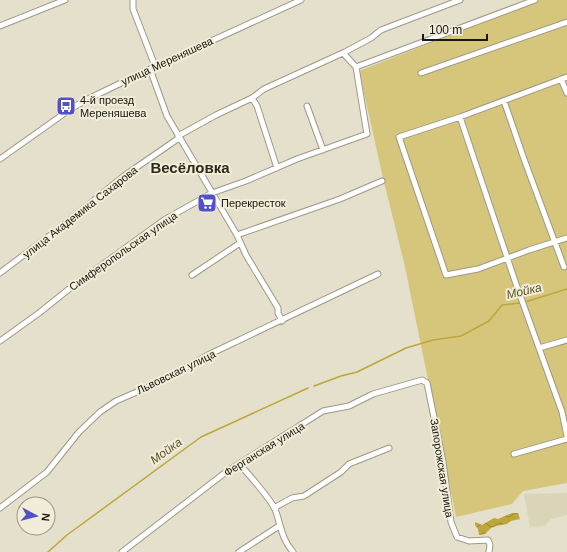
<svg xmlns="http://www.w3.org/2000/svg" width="567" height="552" font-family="Helvetica,sans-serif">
  <defs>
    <pattern id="water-waves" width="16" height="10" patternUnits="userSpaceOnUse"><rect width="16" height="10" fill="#bda739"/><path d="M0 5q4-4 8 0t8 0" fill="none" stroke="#99872f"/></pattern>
  </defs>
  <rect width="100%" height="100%" fill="#e4e0cc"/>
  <path fill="#dad5b9" d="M567,493V515L551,519L544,526L530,527L524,494Z"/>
  <path fill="#d6c67c" d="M540,0H567V483L523,491L512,504L456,517L405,267L384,182L359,71Z"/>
  <path fill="url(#water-waves)" d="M512,513H518L520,519L511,521L507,524L496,526L491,528L485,534L479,535L478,529L475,525V522L482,525L494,518L498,519Z"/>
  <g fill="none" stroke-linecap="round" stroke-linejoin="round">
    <path stroke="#bda739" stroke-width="1.5" d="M525,302L567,289
      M314,386L341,376L357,372L406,348L433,340L461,336L489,321L502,305L521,303
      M48,552L67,535L201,437L308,388"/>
    <g stroke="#9d9986" stroke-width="7">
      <path id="minor" d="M133,0V9L155,66
        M0,26L65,0
        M356,67L535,0
        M150,69L167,116L237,235L246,255L278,308V313L282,321
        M421,73L567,22
        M567,77L460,117L399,137L446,275L478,269L529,250L567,238
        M561,79L567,93
        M252,98L257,106L277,168
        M504,101L524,159L564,267
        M307,106L323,150
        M460,117L516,284L539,348
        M178,136L216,115L252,98L264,89L345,52L371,38L381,30L460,0
        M0,159L72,108L90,98L150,69L301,0
        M237,235L340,199L382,181
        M0,273L61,227L124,176L179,138
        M192,275L240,243
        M567,340L539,348L562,412L567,436
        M0,341L39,313L69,289L164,220L212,193L246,181L297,159L367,134L356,67L343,53
        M514,454L567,439
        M239,464C248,473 270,499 275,509C281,525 281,538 293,552
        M0,508L47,472L79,432L100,412L116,401L162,381L208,355L378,274
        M274,508L292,498L304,496L341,472L349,464L389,448
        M122,552L226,472L323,411L349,406L373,394L422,380L427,383L443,462L451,522L457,537L469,541L488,540L490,545L489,552
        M239,552L279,526"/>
    </g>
    <use href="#minor" stroke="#fff" stroke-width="5"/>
  </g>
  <defs>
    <g id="bus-square" transform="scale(1)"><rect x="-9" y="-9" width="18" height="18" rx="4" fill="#5151c8" stroke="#f1edd9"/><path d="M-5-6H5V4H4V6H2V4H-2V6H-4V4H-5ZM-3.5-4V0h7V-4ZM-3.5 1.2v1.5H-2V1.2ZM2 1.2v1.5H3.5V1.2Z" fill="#fff"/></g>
    <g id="supermarket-square" transform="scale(1)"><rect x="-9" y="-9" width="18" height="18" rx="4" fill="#5151c8" stroke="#f1edd9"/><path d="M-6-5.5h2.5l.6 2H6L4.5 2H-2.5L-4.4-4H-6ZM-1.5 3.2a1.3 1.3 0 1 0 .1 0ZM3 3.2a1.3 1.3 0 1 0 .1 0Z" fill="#fff"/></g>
  </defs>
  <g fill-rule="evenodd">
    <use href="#bus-square" x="66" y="106"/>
    <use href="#supermarket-square" x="207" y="203"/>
  </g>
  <g text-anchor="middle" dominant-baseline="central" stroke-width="4" stroke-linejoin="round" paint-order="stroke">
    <g font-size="11" fill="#181710" stroke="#f1edd9">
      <text transform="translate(167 61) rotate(-25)">улица Мереняшева</text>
      <text transform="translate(80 212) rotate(-38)">улица Академика Сахарова</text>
      <text transform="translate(123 251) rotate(-35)">Симферопольская улица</text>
      <text transform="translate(176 372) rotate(-26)">Львовская улица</text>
      <text transform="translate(264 449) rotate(-32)">Ферганская улица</text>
      <text transform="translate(442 468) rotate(81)">Запорожская улица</text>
    </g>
    <g font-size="11" fill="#181710" stroke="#f1edd9" text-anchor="start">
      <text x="80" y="100">4-й проезд<tspan x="80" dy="13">Мереняшева</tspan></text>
      <text x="221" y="203">Перекресток</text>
    </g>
    <g font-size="12" font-style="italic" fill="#5b5226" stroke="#f1edd9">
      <text transform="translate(524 291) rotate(-13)">Мойка</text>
      <text transform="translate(166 451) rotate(-36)">Мойка</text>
    </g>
    <g font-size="15" font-weight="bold" fill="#2d2a1a" stroke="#f1edd9">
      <text x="190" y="167">Весёловка</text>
    </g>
  </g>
  <g transform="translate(36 516) rotate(97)"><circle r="19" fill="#f1edd9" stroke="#9a9789"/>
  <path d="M0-3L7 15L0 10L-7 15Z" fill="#5151c8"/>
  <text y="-6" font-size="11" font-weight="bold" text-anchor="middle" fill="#181710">N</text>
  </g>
  <path d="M423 34v6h64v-6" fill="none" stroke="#181710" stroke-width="2"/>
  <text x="429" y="34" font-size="12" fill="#181710" stroke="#f1edd9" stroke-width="3" paint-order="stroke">100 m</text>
</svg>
